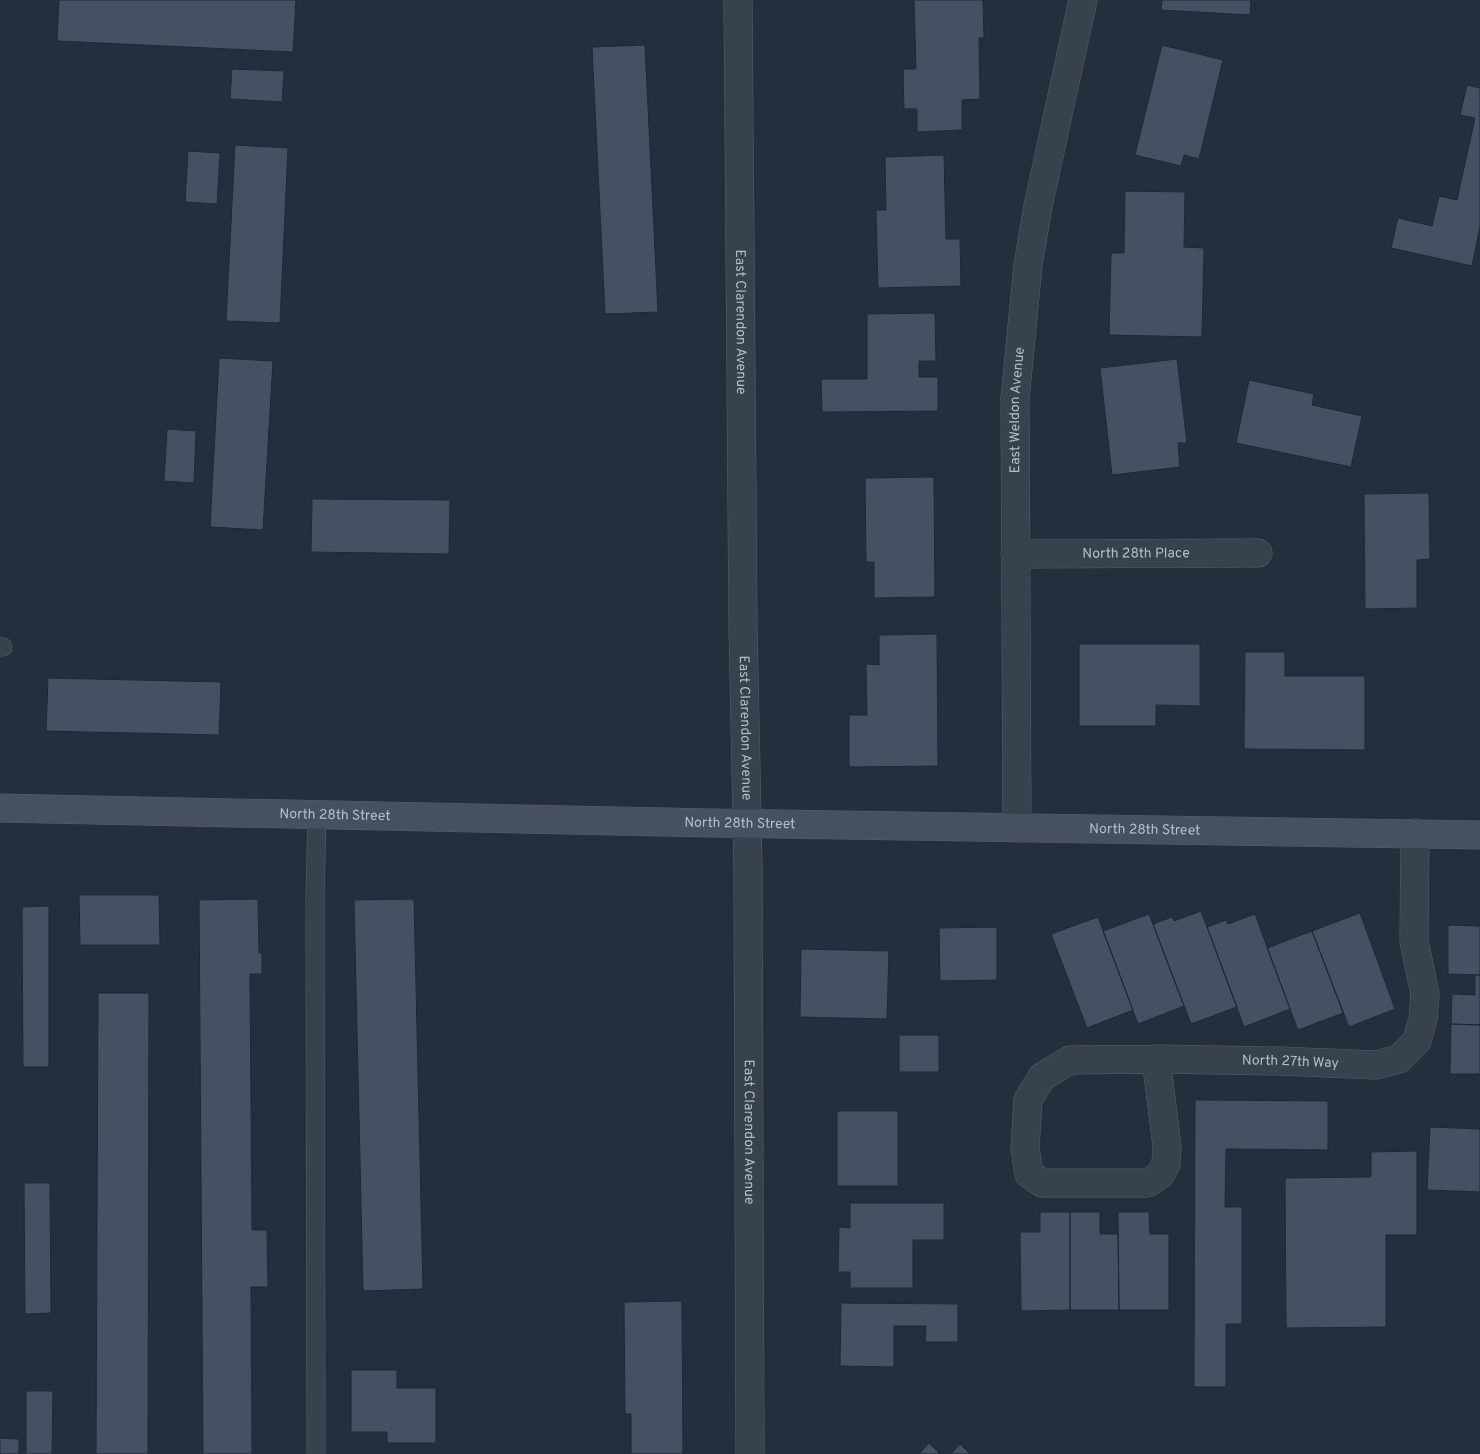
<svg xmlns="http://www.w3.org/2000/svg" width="1480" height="1454" font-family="Overpass,sans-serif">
  <rect width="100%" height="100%" fill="#242f3e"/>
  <path fill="#455162" stroke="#1f2835" d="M59,0H296L293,52L57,41Z
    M914,0H983L984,38H979L980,99L962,100V130L917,132V109H904L903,69H916Z
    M1162,0H1251L1250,15L1161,10Z
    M645,45L658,312L605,314L592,47Z
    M1162,45L1223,60L1199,159L1184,155L1181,166L1135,155Z
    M232,69L284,71L282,102L230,99Z
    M1467,85L1480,88V227L1472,266L1391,248L1398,218L1432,226L1439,196L1457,200L1475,118L1460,115Z
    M235,145L288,148L280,323L226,321Z
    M188,151L220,153L217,204L185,202Z
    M944,155L946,239H960L961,286L878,288L876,210H886L885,157Z
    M1125,191L1185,192L1184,247L1204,248L1202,337L1109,335L1111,253H1124Z
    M935,313L936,361H919V377H938V411L822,412L821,379H867V314Z
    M219,358L273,361L263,530L210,527Z
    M1177,359L1187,443H1178L1180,467L1112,475L1100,368Z
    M1249,380L1314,394L1312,405L1362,416L1351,467L1236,443Z
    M167,429L196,431L194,483L164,481Z
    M934,477L935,597L874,598V562H866L865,478Z
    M1429,493L1430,559L1417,560V608L1365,609L1364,494Z
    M312,499L450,500L449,554L311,552Z
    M937,634L938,766L849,767V715H867L866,664L879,665V635Z
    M1079,644H1200V706L1156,705V726H1079Z
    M1245,652H1285V676H1365V750L1244,749Z
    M48,678L221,682L219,735L46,731Z
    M79,895H159L160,945H80Z
    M258,899L259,953H262V974H250L252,1230H267L268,1287H251L252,1454H203L199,900Z
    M414,899L423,1289L363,1291L354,900Z
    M49,906V1067H23L22,907Z
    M1201,911L1237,1007L1191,1024L1153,924L1172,917L1174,921Z
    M1360,913L1395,1009L1349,1027L1312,931Z
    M1149,914L1184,1006L1138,1024L1103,931Z
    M1255,914L1290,1009L1244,1027L1207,927L1226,920L1228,924Z
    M1098,917L1133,1010L1087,1028L1051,934Z
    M1448,925L1480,926V975L1448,974Z
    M997,927V980L940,981L939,928Z
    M1312,931L1343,1013L1298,1030L1267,948Z
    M801,949L889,951L887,1019L800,1017Z
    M1475,975H1480V1025L1451,1024L1452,994L1475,995Z
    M98,993H149L148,1454H96Z
    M1451,1024L1480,1025V1074H1450Z
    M899,1035H939V1072H899Z
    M1195,1100L1328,1101V1150L1226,1149L1225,1207H1242V1324H1226V1387H1194Z
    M837,1111H898V1186H837Z
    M1430,1127L1480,1129V1192L1427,1190Z
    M1417,1151V1235H1386V1327L1286,1328L1285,1178L1371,1177V1152Z
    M24,1183H50L51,1313L25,1314Z
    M850,1203H944V1240H913V1288H850V1272H838L839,1227L850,1228Z
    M1040,1212H1070V1310L1021,1311L1020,1232H1040Z
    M1070,1212H1100V1234H1118L1119,1310H1070Z
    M1118,1212H1149L1150,1234H1169V1310H1119Z
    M682,1301L683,1454H631V1414H625L624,1302Z
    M841,1303L958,1304V1342H925L926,1326H894V1367L840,1366Z
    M351,1370H397V1388H436V1443H387V1432H351Z
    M26,1391H53L52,1454H26Z
    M0,1438L19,1439V1454H0Z
    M929,1443L940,1454H919Z
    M960,1444L970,1454H951Z"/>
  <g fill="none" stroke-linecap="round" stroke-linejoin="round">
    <g stroke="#565f6c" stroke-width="19">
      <path id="lane" d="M0,647H3
        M316,1454L315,899L317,815"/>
    </g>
    <g stroke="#565f6c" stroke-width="29">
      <g id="street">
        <path id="s1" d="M738,0L743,625L748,867L750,1454"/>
        <path id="s2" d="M1015,554L1258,553"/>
        <path id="s3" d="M1017,828L1015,399L1028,265L1038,206L1083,0"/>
        <path id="s4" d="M1156,1059L1167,1146L1166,1164L1160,1175L1148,1183H1042L1029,1174L1025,1148L1028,1100L1042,1077L1070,1060L1156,1059L1279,1061L1376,1065L1399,1059L1417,1041L1423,1019L1425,994L1414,941L1415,833"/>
      </g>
    </g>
    <g stroke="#565f6c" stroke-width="29">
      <g id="secondary">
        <path id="s5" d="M0,808L711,823L1480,835"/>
      </g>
    </g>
    <use href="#lane" stroke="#38414e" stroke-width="18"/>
    <use href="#street" stroke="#38414e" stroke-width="28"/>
    <use href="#secondary" stroke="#465061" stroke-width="28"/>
  </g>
  <g text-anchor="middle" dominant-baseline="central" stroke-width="5" stroke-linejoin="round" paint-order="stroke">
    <g font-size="14" fill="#b4bcc9" stroke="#1d2633">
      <text stroke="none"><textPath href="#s1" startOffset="322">East Clarendon Avenue</textPath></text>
      <text stroke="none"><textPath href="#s3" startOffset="418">East Weldon Avenue</textPath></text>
      <text stroke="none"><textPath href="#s2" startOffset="121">North 28th Place</textPath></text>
      <text stroke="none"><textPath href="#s1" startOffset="728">East Clarendon Avenue</textPath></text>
      <text stroke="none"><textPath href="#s5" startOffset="335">North 28th Street</textPath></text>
      <text stroke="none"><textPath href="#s5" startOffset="740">North 28th Street</textPath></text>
      <text stroke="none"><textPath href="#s5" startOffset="1145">North 28th Street</textPath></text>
      <text stroke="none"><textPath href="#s4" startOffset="609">North 27th Way</textPath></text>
      <text stroke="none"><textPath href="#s1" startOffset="1132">East Clarendon Avenue</textPath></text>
    </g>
  </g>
</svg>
